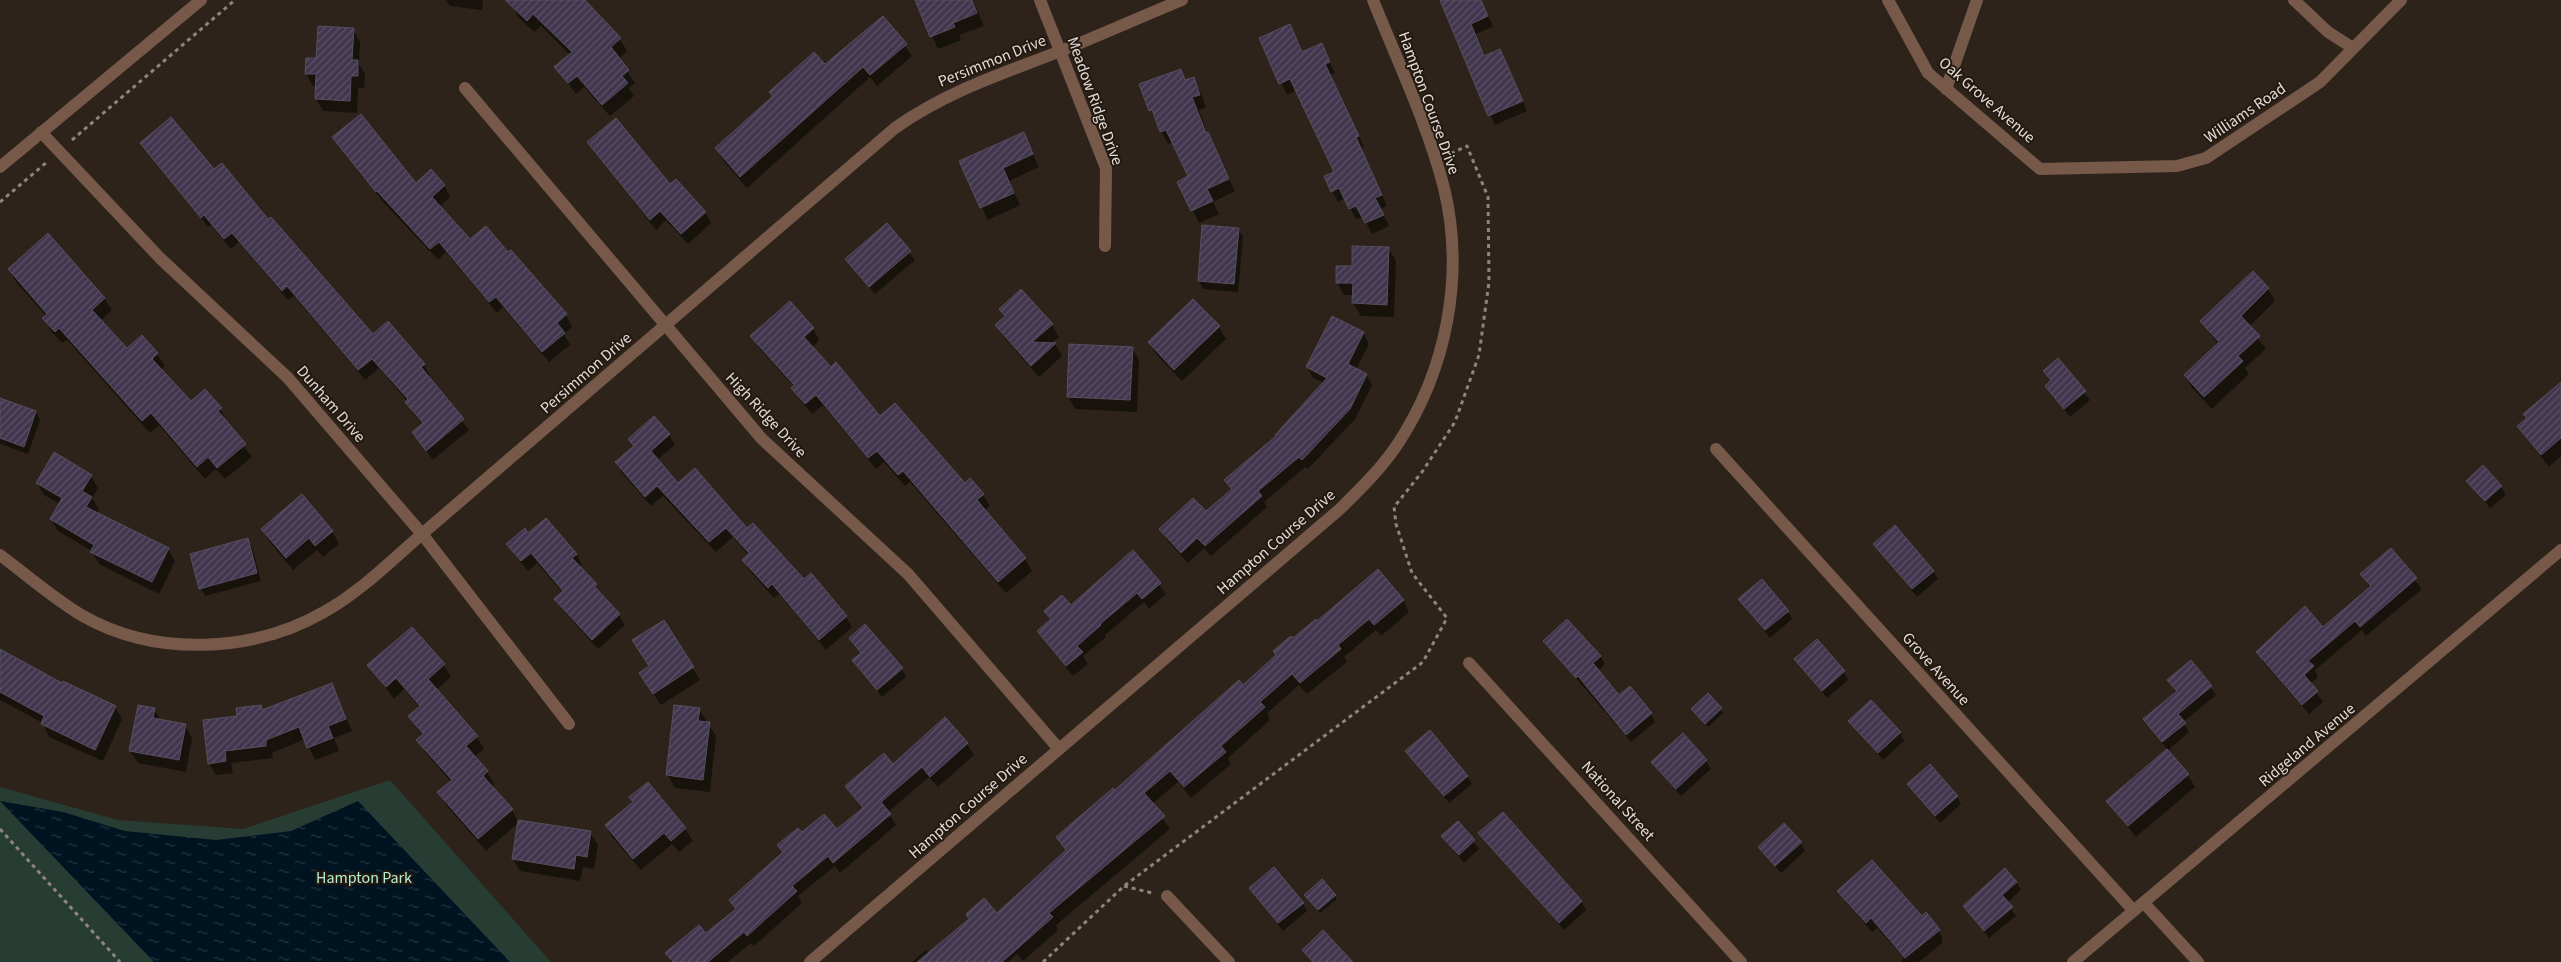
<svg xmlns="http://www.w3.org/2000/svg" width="2561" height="962" font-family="'Source Sans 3',sans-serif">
  <defs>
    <pattern id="water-ripples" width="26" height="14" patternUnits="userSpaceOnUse" patternTransform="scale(1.25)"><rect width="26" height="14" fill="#001321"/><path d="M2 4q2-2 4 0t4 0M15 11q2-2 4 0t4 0" fill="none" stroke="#253540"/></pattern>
    <pattern id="building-hatch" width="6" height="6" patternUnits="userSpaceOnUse" patternTransform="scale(1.25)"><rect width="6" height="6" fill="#41364e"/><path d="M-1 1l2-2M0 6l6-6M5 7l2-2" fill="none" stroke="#5c5267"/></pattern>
  </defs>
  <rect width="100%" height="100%" fill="#2d231a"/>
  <path fill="#273d33" d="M390,780L551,962H0V787L118,820L243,829Z"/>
  <path fill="url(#water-ripples)" d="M0,801L63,812L125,831L216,840L291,831L358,801L510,962H154Z"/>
  <path fill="#0007" d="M446,0H483L482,10L450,6Z
    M515,0H583L620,39L627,51L619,59L635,83L629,88L634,96L610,116L584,87L576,94L556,67L570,55L541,26L534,32L518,17L511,4Z
    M916,0H973L984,26L959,35L961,40L938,49Z
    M1442,0H1481L1493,27L1475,34L1485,57L1500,51L1527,111L1495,125Z
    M883,17L912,56L877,86L870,77L747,188L723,160L716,148Z
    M1290,26L1303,53L1321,45L1335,73L1330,75L1364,147L1361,149L1387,206L1381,209L1389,226L1372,234L1363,217L1356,219L1345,198L1338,202L1332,191L1335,173L1297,90L1287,95L1261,38Z
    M353,29L360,42L359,64L365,74L364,88H358L357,113L323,111L316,99V86H313L306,74L317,59Z
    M1180,70L1186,81L1193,78L1200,91L1206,107L1199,110L1208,136L1235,191L1213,202L1219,214L1199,223L1179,182L1190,177L1173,142L1168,144L1150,110Z
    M1023,134L1039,167L1009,181L1020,205L988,220L961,162Z
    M334,137L416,184L444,185L450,197L439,207L470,241L566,315L572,327L564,334L570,345L549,362L503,307L497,313L446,252L438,260L383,202Z
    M588,142L670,186L705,212L711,223L688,244L666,220L656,230Z
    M142,143L214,171L268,221L373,336L388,322L424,365L430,375L428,377L469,430L433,460L413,433L423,425L412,412L407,401L379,368L365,380L294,296L288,300L239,242L231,249L211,225L208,227Z
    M887,225L915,260L875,294L847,259Z
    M1238,229L1243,237L1238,292L1203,289L1199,281Z
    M1389,249L1396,261L1394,317L1361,316L1353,303L1354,295H1344L1337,282L1353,268Z
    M9,270L104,298L112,310L100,321L127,350L142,337L157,354L165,366L160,370L191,403L205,391L221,409L226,423L252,457L225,479L216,469L205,479L159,425L150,433L67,340L62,343L51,331L44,318L46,316L16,282Z
    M2253,273L2268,289L2275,301L2249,327L2266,349L2245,368L2249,374L2212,409L2192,388L2185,376L2218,344L2201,321Z
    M1000,309L1052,325L1059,337L1050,344H1055L1062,356L1039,377L1004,337L996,325L1005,317Z
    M1332,317L1363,333L1369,344L1356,370L1366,375L1372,385L1355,419L1308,469L1305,467L1264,502L1267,507L1211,556L1204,548L1188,563L1167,540L1161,530L1205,513L1232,491L1226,480L1277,437L1324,383L1313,378L1307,367Z
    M1219,327L1226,339L1182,381L1156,354L1149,342Z
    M813,329L819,340L812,348L880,417L965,485L983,495L990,506L984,511L1025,559L1032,571L1006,593L910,482L905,486L884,462L876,469L823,405L812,414L800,400L794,387L759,348L752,337Z
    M1132,348L1139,360L1137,412L1075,409L1068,396Z
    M2058,360L2090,400L2070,417L2046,386L2052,382L2045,371Z
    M2561,386V456L2549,467L2518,427Z
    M0,399L36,412L40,420L28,454L0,444Z
    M669,435L675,445L657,460L678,485L747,529L803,581L811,575L846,617L852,627L826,650L779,594L774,598L749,570L743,560L748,555L733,537L716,552L663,496L651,506L622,473L616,463L634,447L630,439Z
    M91,476L98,488L92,498L99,510L97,513L168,549L175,561L159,594L99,564L92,551L58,531L51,519L60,504L44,495L37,483Z
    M2468,481L2501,487L2506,495L2490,508Z
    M262,529L332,531L339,544L323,557L317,550L293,570L269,541Z
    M528,535L576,554L582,565L579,567L619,615L625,625L598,649L562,609L556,599L563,593L537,563L528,571L514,554L508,544Z
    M247,539L252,547L261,581L205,596L201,588Z
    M1875,544L1933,571L1938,579L1917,597Z
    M2391,550L2422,589L2366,636L2362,630L2315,670L2318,677L2310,684L2323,702L2309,714L2263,662L2257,652L2323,628L2371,588L2362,574Z
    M1130,554H1136L1166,594L1149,609L1144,602L1105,635L1106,637L1083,656L1088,664L1073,676L1038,632L1051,621L1046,611L1071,607Z
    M1403,600L1409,612L1381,636L1376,630L1344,657L1347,662L1307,694L1299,685L1267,713L1270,720L1228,758L1231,764L1191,798L1178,782L1152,804L1170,829L1056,925L1058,930L1023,961L1017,954L1008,962H912L926,950L929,954L997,915L1066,852L1057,837L1243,687L1293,640L1317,623Z
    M1740,600L1788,611L1792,619L1770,638Z
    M663,621L700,680L661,705L647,685L650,667Z
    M850,638L902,669L906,677L882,697L854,660L862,654Z
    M1544,641L1600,656L1605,664L1598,671L1619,696L1651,714L1655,722L1631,742Z
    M0,650L63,684L115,707L122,719L103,761L49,737L43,723L0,700Z
    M1796,659L1844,672L1848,680L1827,698Z
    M2191,662L2216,695L2183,722L2189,732L2168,750L2144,719L2177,692L2169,680Z
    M369,665H444L451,677L436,690L477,737L484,749L474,757L487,772L494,784L491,787L512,810L518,821L590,833L598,845L594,869L583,867L580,881L520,871L513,859L519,822L486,851L446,805L439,793L451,782L425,752L418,740L422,736L409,717L420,708L404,689L394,699Z
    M331,685L352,731L334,738L339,751L315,760L305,739L272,753L273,758L231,763L233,773L216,775L209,763L238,717L260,707L263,711Z
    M1708,694L1723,713L1708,727L1692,709Z
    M154,709L161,721L185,725L192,738L186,772L138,763L130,751Z
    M699,709L716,736L710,792L675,788L668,775Z
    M945,719L967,744L974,755L938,787L929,777L888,812L896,825L840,873L835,866L798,896L802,903L754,946L751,943L728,962H671L667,953L706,935L736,910L730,901L783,853L779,845L802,834L837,831L863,810L846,787L893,765Z
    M1850,721L1900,733L1904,741L1883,760Z
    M1407,751L1467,776L1472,784L1449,803Z
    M1706,761L1711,769L1681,796L1653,762Z
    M2188,775L2195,787L2136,837L2108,801Z
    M648,784L685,829L693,841L679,852L672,844L641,870L613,838L606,826L634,803Z
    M1909,785L1957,796L1961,804L1940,823Z
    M1458,823L1479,849L1464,863L1443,837Z
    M1480,833L1581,901L1586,910L1564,930Z
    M1801,843L1805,851L1781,873L1760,848Z
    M2016,882L2021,890L2007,903L2016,916L1989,938L1964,907Z
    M1251,889L1303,903L1307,911L1283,931Z
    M1839,891L1922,917L1936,926L1942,937V943L1919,962H1900L1904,958L1877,928L1872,932L1845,901Z
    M1335,895L1337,899L1320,913L1307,898Z"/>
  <path fill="url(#building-hatch)" stroke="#55505d" d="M505,0H585L621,38L611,47L629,70L622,76L628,83L602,105L577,76L568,83L554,67L572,52L533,14L527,21Z
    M915,0H972L977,13L953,23L955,27L930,37Z
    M1440,0H1481L1488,16L1471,24L1484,56L1500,49L1523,101L1488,116Z
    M883,16L907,44L870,75L863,67L740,177L715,148L773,96L769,92L814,52L825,64Z
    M1290,24L1302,52L1322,43L1330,62L1325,64L1359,136L1356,137L1382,195L1375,198L1384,215L1365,223L1356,206L1349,209L1339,188L1331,192L1324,176L1334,172L1290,79L1279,84L1259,38Z
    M318,26L354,28L352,60H358V76H351L350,101L315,99L316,74H305L306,58H316Z
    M1181,69L1185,80L1194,77L1200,95L1192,97L1206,133L1208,132L1229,179L1207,189L1213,201L1191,211L1177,182L1188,176L1166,130L1160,132L1152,110L1149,111L1139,84Z
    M361,114L416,183L431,169L445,185L432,197L470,239L486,226L508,252L511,250L567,314L557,323L565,333L542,352L496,297L489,302L439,242L430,249L377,191L376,192L332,137Z
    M171,117L214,169L222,163L268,219L271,217L373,334L388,321L425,364L421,367L464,419L426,451L412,432L423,423L405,402L408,399L372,359L358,370L287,286L282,291L232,233L224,239L204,215L201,218L140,143Z
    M616,118L670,184L676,179L706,212L681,234L660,211L650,220L587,142Z
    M1024,132L1033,154L1003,168L1014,193L980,208L959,161Z
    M887,223L911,251L869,287L845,259Z
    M1202,225L1239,228L1234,284L1198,281Z
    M48,233L105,298L92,310L127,348L142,335L158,353L152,359L191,401L205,389L222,408L218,411L246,444L217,468L208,457L197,467L151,413L142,421L59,328L55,332L42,318L47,314L8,269Z
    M1352,246L1389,247L1387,305L1352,303L1353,283H1336V266H1352Z
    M2253,271L2269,288L2241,316L2260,336L2238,356L2243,361L2204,397L2184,375L2219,342L2200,321Z
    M1021,289L1053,324L1032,342L1056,343L1031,366L995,325L1005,316L999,309Z
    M1193,299L1220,326L1174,370L1148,342Z
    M790,301L814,328L804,337L831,367L836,362L880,416L895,403L965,483L970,478L984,494L977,500L1026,558L998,582L903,471L898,475L877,451L868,458L816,395L805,404L791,388L794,385L750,336Z
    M1332,316L1364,332L1348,364L1367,374L1350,409L1302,460L1299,457L1258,491L1262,496L1205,546L1197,538L1181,553L1159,529L1193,498L1206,511L1232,489L1224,480L1276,436L1275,435L1327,378L1306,367Z
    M1069,344L1133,347L1130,400L1067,397Z
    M2058,358L2086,391L2064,409L2045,386L2051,380L2043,371Z
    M2561,382V438L2541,455L2517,426L2527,418L2523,414Z
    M0,398L36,411L24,447L0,438Z
    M654,416L670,434L651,451L678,483L695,468L747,528L753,523L804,579L811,573L847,616L819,640L772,584L768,588L742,560L749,553L726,528L709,542L657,486L645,497L615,462L634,446L628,439Z
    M54,452L92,475L82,491L92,497L86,507L169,548L152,582L90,552L94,545L50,519L62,498L36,483Z
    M2483,465L2502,486L2485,501L2466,481Z
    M302,494L333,531L315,546L309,538L286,558L261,529Z
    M546,518L577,554L572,558L597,584L594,586L620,614L592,640L554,599L563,591L531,553L521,561L506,544L525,528L528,533Z
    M1895,525L1934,571L1912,589L1873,544Z
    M248,538L257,573L199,589L190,554Z
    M2391,548L2417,578L2360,627L2355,621L2308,661L2314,666L2304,675L2318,691L2302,705L2256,652L2305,606L2323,627L2371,586L2360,574Z
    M1133,550L1161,583L1142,599L1137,593L1100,624L1101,625L1077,646L1083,652L1066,666L1037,631L1051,619L1044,611L1062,595L1071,605Z
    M1378,569L1404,600L1374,625L1369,619L1338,645L1341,649L1300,683L1292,674L1260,702L1265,707L1221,746L1226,752L1184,787L1170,771L1144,793L1165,816L1049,913L1053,917L1002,962H917L969,919L966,914L984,898L997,913L1066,850L1056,837L1113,788L1115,790L1239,680L1243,685L1276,655L1273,651L1291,636L1293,638L1316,619L1317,621Z
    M1762,579L1789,611L1765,630L1738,599Z
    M1567,619L1601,656L1593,663L1619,695L1630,686L1652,713L1626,735L1578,676L1576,678L1543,641Z
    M664,620L694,667L653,694L639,673L649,666L632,640Z
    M865,624L903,668L877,690L852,660L861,653L849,638Z
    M412,627L445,664L428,679L478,736L466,746L488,771L483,776L513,809L478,839L437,792L452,780L416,740L423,734L408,716L420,706L396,678L386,687L367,665Z
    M1817,639L1845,671L1822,691L1794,659Z
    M0,649L62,683L63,681L116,706L95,750L41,724L44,716L0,692Z
    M2191,660L2212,686L2178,714L2186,723L2162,742L2143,719L2177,691L2167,680Z
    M332,683L346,719L328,726L333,738L307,748L299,727L266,740V746L225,751L226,761L208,764L203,720L237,716L236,708L261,705L262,710Z
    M1708,693L1722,708L1705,724L1691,709Z
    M1871,700L1901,732L1878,753L1848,721Z
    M138,705L155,708L153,718L186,724L179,760L129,751Z
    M674,705L700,708L698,721L710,722L703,780L666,775Z
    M945,717L968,743L930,777L922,767L881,802L891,814L833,863L828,856L792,886L797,891L747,936L744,932L708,962H673L665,953L699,925L706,933L736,909L729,900L783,852L777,845L798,828L802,832L824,814L837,829L863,808L845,786L884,753L893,764Z
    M1430,730L1468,776L1444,796L1405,751Z
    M1683,733L1707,760L1676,789L1651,762Z
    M2167,749L2189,774L2128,826L2106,801Z
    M1930,764L1958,796L1935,816L1907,784Z
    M648,782L686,828L671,841L664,833L633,859L605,825L633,802L629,797Z
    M1503,812L1582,901L1559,923L1478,833Z
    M518,820L591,831L587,857L576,855L574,869L512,859Z
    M1458,821L1475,840L1459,855L1441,836Z
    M1784,823L1802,842L1775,866L1758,847Z
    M1872,860L1922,916L1926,912L1940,930L1905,958L1871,918L1866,923L1837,891Z
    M1274,867L1304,903L1278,923L1249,888Z
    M2005,868L2017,882L2002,895L2013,907L1984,931L1963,906Z
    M1322,879L1336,895L1318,910L1304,895Z
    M1323,930L1353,962H1313L1302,950Z"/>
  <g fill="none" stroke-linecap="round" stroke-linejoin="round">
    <path stroke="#8e857e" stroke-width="3" stroke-dasharray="4 4" stroke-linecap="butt" d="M72,140L235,0
      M0,202L47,162
      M0,829L120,962
      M1124,886L1152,893
      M1043,962L1124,886L1423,662L1447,618L1412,573L1396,524L1394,507L1422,472L1455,422L1479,355L1489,282L1488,197L1467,146L1450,154"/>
    <path stroke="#765949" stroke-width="12" d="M1040,0L1106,168L1105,246
      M1888,0L1928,73L2040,169L2177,166L2206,158L2320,82L2401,0
      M2294,0L2328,32L2353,48
      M465,88L762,439L908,574L1059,749
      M1946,89L1977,0
      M41,132L160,258L288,378L422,534L569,724
      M0,167L201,0
      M1716,449L2133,910
      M0,555C27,575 54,599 83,616C155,657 253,653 324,612C360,592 391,561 422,534L895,128C948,91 999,75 1058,52C1099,36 1140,17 1182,0
      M1469,663L1741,962
      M1167,896L1229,962
      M2144,903L2198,962
      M810,962L1340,509C1360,489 1381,469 1397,445C1447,370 1465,275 1444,188C1428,125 1397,60 1373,0
      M2073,962L2561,550"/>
  </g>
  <g text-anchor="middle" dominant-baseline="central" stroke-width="4" stroke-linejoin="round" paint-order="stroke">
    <g font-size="16" fill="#e3dbd6" stroke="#231911">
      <text transform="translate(992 61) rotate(-22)">Persimmon Drive</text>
      <text transform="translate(1987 100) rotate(41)">Oak Grove Avenue</text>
      <text transform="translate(1095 101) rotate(70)">Meadow Ridge Drive</text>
      <text transform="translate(1429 103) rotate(70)">Hampton Course Drive</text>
      <text transform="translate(2245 113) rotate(-34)">Williams Road</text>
      <text transform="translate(586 373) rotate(-41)">Persimmon Drive</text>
      <text transform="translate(331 404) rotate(49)">Dunham Drive</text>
      <text transform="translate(766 415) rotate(47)">High Ridge Drive</text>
      <text transform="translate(1276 542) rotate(-41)">Hampton Course Drive</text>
      <text transform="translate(1936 669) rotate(48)">Grove Avenue</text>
      <text transform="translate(2307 745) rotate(-40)">Ridgeland Avenue</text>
      <text transform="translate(1618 801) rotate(48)">National Street</text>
      <text transform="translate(968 806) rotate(-41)">Hampton Course Drive</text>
    </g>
    <g font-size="16" fill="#b1eed1" stroke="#231911">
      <text x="364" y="878">Hampton Park</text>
    </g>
  </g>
</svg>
